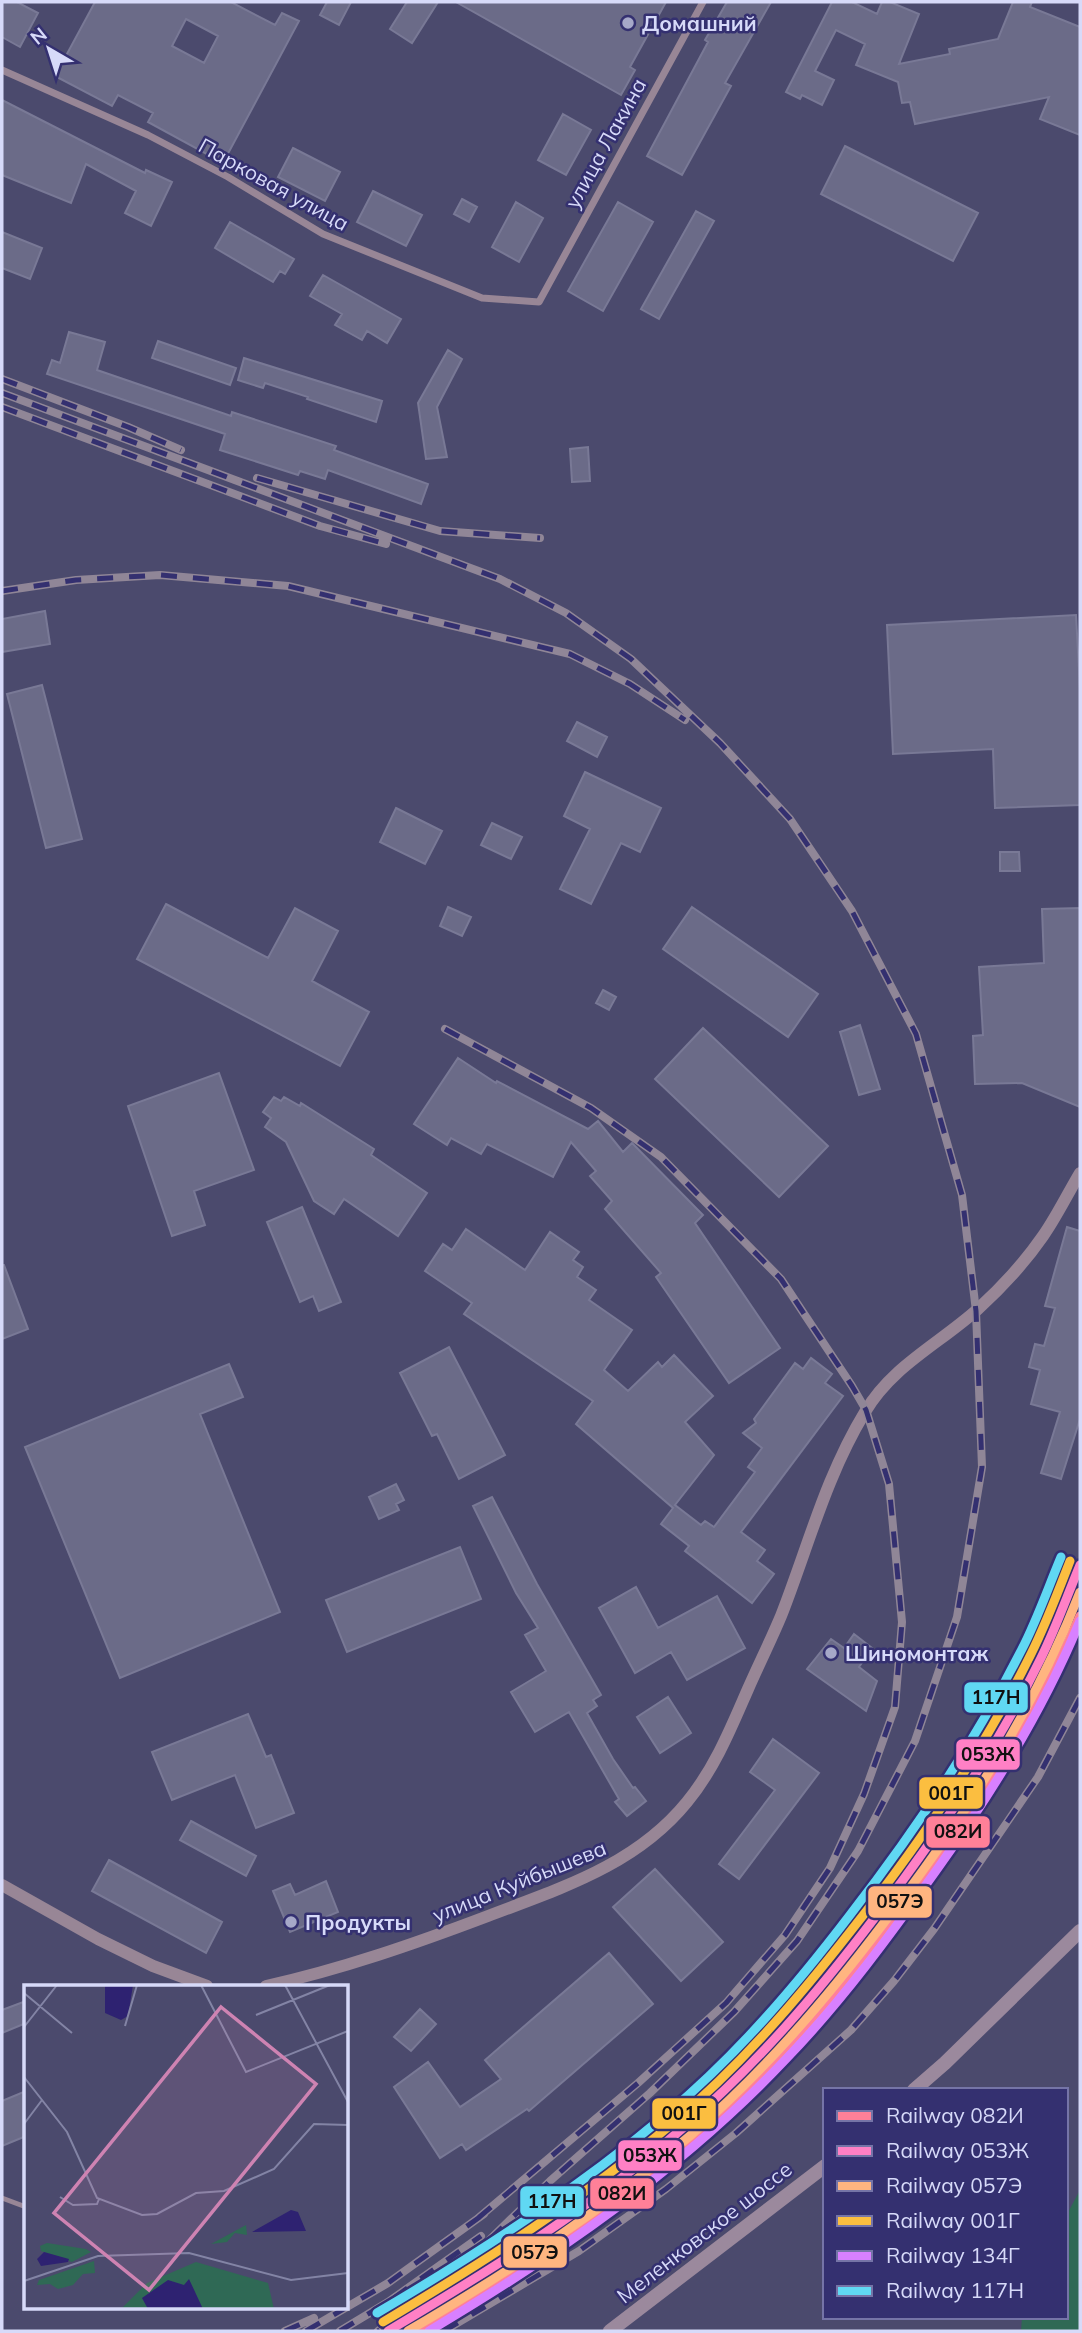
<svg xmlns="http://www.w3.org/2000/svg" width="1082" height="2333" font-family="Mulish,sans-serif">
  <rect width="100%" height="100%" fill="#4b4a6d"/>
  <path fill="#2f6955" d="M1080,2190V2331H1021L1022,2317H1066V2216Z"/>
  <path fill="#6b6b88" stroke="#797996" stroke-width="2" fill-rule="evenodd" d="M2,2H17L38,13L20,47L2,37Z
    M95,2H231L275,25L282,13L299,21L223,163L148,122L153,113L118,95L112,106L55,76ZM186,19L218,36L204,63L172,46Z
    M327,2H351L339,25L320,15Z
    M407,2H438L412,43L390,29Z
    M456,2H666L630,67L635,70L621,95Z
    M727,2H771L725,83L731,86L682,175L647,156L708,42L705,40Z
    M832,2H852L877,14L882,2H890L919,14L899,64L950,54L949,49L998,39L1013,2H1032L1030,7L1080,27V135L1040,119L1049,97L915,124L910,102L902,103L898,82L856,65L865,44L836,30L815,71L834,80L822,105L802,95L800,99L786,92Z
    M2,100L145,173L146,170L172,182L151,226L125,213L136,191L86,164L71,203L2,175Z
    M563,114L591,130L566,175L538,160Z
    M845,146L978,213L953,261L821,194Z
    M293,148L340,172L325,201L278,177Z
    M373,191L422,215L406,246L357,222Z
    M462,199L477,207L469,222L454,214Z
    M516,202L543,218L519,262L492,247Z
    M618,202L653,222L603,311L568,291Z
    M696,211L714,221L659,319L641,309Z
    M230,222L294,259L285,274L280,271L273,282L215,248Z
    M2,232L42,248L30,279L2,268Z
    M323,275L401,319L387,343L367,331L362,340L335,325L342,314L310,296Z
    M69,332L105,342L97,370L231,416L232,412L336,446L334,450L428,484L421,504L328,470L325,479L300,471L298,475L220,450L225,434L47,374L52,360L60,363Z
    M158,341L236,368L230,385L152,358Z
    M448,350L462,359L437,407L447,457L426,459L418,403Z
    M244,358L382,401L376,422L307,399L308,397L265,383L263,388L238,380Z
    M588,447L590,481L572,482L570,449Z
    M45,611L50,644L2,652V619Z
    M1076,615L1080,689V805L995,808L993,749L893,754L887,625Z
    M42,685L82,839L46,848L7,694Z
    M577,722L607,737L597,757L567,741Z
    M585,772L661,808L640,852L621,843L591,904L560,889L590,829L564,816Z
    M396,808L442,831L425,864L380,842Z
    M492,823L522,837L511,859L481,845Z
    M1000,852H1019L1020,871H1000Z
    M166,904L268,958L295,908L338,931L312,981L369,1012L340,1066L137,959Z
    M448,907L471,917L462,936L440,926Z
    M692,907L818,994L788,1037L663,949Z
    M1080,908V1107L1022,1083L975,1084L973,1036L983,1035L979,967L1044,963L1042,909Z
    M603,990L616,997L609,1010L596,1003Z
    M860,1025L880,1089L859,1095L840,1032Z
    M703,1028L828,1146L779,1197L655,1079Z
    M458,1058L496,1083L497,1081L588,1129L598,1121L623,1152L632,1143L703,1215L695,1223L780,1348L729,1383L656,1277L661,1273L605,1209L612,1201L590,1176L596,1171L571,1142L553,1177L487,1144L481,1154L451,1138L447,1145L414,1124Z
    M219,1073L254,1170L194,1191L205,1225L172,1236L128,1106Z
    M274,1097L281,1101L284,1097L300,1106L301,1103L374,1149L371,1155L427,1193L398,1236L344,1199L334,1214L314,1201L286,1142L265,1127L271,1118L263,1112Z
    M302,1207L341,1302L319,1311L313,1296L300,1302L267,1222Z
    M1067,1227L1080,1231V1419L1061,1479L1041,1473L1060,1412L1031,1404L1040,1370L1029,1367L1035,1344L1044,1346L1055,1308L1045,1306Z
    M466,1229L525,1270L550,1232L579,1252L573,1260L583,1267L577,1277L596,1290L589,1300L632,1330L604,1370L628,1391L658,1362L662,1367L674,1355L713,1396L685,1422L714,1455L675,1505L701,1525L705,1521L714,1527L755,1472L748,1467L762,1448L743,1433L756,1423L754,1419L795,1363L803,1369L811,1358L832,1374L825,1383L843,1396L741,1532L765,1550L757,1561L774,1574L752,1603L685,1551L689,1546L661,1524L673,1508L576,1424L593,1401L464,1314L472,1303L425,1271L443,1244L452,1250Z
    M2,1265H4L28,1329L2,1339Z
    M449,1347L505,1455L459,1479L437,1434L432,1436L400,1373Z
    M229,1364L243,1397L200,1414L280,1612L120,1678L25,1447Z
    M396,1484L404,1500L396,1504L399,1510L379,1519L369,1497Z
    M492,1497L537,1584L601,1695L593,1700L597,1706L587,1713L613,1759L633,1788L635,1787L646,1801L627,1816L615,1802L619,1799L569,1712L535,1732L511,1692L546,1671L525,1635L538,1628L516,1593L473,1506Z
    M460,1547L481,1599L347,1652L326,1600Z
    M636,1587L658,1628L717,1596L745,1648L687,1680L671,1652L635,1673L599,1608Z
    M854,1634L872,1648L859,1667L877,1681L866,1711L807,1669L831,1639L844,1648Z
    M668,1697L691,1733L660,1753L637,1717Z
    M248,1714L266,1757L271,1755L294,1813L256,1828L235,1775L172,1800L152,1752Z
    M773,1739L819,1773L739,1879L719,1864L775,1790L750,1772Z
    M191,1821L256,1856L246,1876L180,1840Z
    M109,1860L222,1922L206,1953L92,1891Z
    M655,1869L723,1942L681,1981L613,1907Z
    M326,1881L338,1912L290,1932L273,1891L290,1884L295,1895Z
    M609,1953L653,2004L529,2111L527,2109L466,2150L462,2144L440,2158L394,2087L428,2062L460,2107L501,2079L485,2060Z
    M26,2001V2023L2,2033V2010Z
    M420,2009L436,2024L411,2051L394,2037Z
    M26,2091V2136L2,2146V2101Z"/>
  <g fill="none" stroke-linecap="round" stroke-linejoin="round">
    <path stroke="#988696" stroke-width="5" d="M2,2198L26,2207"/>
    <path stroke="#988696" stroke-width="7" d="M2,70L148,135L228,177L323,234L482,298L539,302L703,2"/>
    <path stroke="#988696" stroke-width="12" d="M2,1885L98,1939L153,1966L207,1986
      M266,1986C342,1969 414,1944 488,1916C561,1888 636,1865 687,1802C715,1768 731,1728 748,1689C759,1664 771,1640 781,1616C808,1547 826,1476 865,1412C892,1366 939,1344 978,1309C1001,1288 1025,1262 1043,1236C1057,1216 1068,1193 1080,1173"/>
    <path stroke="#9b899d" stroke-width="14" d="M914,2090L945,2063L1080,1931
      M610,2331L825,2166"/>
    <g stroke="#908697" stroke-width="8">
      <path id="rail" d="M2,379L128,427L181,450
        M2,393L500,579L566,613L631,659L720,743L790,819L852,911L916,1034L962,1195L976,1311L982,1467L957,1617L915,1741L858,1851L797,1941L734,2012L650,2093L550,2181L481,2248L430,2292L378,2331
        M2,407L320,526L386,544
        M257,478L440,531L540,538
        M2,591L76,580L160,575L288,586L570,654L630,684L685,720
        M445,1029L591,1108L661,1157L781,1279L852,1386L866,1410L889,1484L902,1622L895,1707L864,1794L830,1868L785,1935L726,2003L638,2083L477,2219
        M285,2331L314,2318
        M306,2331L388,2283L484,2214
        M340,2331L388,2302L481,2236
        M444,2331L579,2251L666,2189L736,2133L851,2030L894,1981L934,1929L1038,1777L1080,1698"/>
    </g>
    <use href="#rail" stroke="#343070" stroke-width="5" stroke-dasharray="16" stroke-linecap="butt"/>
    <g stroke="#343070" stroke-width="14">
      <path id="rail-1" d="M415,2331C512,2271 610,2209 696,2134C796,2047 881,1946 955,1836C1003,1766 1046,1694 1080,1616"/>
    </g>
    <g stroke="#343070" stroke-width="14">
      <path id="rail-2" d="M388,2331C491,2270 594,2206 684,2127C759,2062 816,1995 876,1916C938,1835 996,1750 1041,1658C1056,1628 1067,1596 1080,1565"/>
    </g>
    <g stroke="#343070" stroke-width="14">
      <path id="rail-3" d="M408,2331C507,2273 604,2210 691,2135C766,2069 823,2003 883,1924C962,1821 1033,1713 1080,1592"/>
    </g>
    <g stroke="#343070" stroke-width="14">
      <path id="rail-4" d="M383,2322C484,2262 584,2198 674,2122C741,2065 796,2001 850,1932C919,1845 982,1753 1031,1654C1046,1624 1058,1592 1070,1561"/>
    </g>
    <g stroke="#343070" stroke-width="14">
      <path id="rail-5" d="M429,2331C557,2255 683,2168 786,2059C842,2001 891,1934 938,1868C993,1791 1044,1709 1080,1621"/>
    </g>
    <g stroke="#343070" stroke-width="14">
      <path id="rail-6" d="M377,2313C479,2253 578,2189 668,2113C738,2054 795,1987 850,1915C915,1831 974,1744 1022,1649C1037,1620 1048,1588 1061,1557"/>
    </g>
    <use href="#rail-1" stroke="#ff8098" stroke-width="9"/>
    <use href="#rail-2" stroke="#ff80c5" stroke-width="9"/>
    <use href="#rail-3" stroke="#ffb580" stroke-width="9"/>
    <use href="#rail-4" stroke="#fbbe40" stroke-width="9"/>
    <use href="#rail-5" stroke="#d880ff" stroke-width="9"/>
    <use href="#rail-6" stroke="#60d8f3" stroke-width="9"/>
  </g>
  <g fill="#a6a8c8" stroke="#343070" stroke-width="2.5">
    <circle cx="628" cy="23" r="7"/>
    <circle cx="831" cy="1653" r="7"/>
    <circle cx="291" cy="1922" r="7"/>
  </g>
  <g text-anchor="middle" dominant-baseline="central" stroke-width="5" stroke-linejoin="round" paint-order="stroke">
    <g font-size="21" font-weight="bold" fill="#d7daf9" stroke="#343070" text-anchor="start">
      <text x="642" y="23">Домашний</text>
      <text x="845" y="1653">Шиномонтаж</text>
      <text x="305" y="1922">Продукты</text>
    </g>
    <g font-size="21" fill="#d7daf9" stroke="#343070">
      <text transform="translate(605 143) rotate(-61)">улица Лакина</text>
      <text transform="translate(274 184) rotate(29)">Парковая улица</text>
      <text transform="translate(519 1881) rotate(-22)">улица Куйбышева</text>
      <text transform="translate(704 2232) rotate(-38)">Меленковское шоссе</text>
    </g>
  </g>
  <g transform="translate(24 1985)">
    <rect width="324" height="324" fill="#4b4a6d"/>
    <path d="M222,240L223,250L211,248L203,257L187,259ZM23,258L62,264L67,267L48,277L17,266L16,261ZM70,276L71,288L59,289L49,300L34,304L26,299L13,300L15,295ZM172,277L244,298L250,324H97L123,298Z" fill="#2f6955"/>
    <path d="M81,0H109L104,31L97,35L81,28ZM267,225L274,227L282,246L228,247ZM20,267L45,274L44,277L17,281L13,274ZM165,294L179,324H124L118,313L144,295L160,300Z" fill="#2e2271"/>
    <path fill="none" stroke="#8384a5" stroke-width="2" d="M177,0L222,87L324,46M261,0L324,117M0,8L48,48M232,30L306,0M101,41L113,0M0,42L33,0M0,92L43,147L73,213L118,230L133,229L172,208L200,206L250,184L290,139L324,140M0,139L18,115M36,212L49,220L73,219L75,214M0,296L74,271L165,268L267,295L324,288"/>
    <path fill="#ce83b2" fill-opacity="0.15" stroke="#ce83b2" stroke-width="3.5" d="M197,22L292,99L125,305L30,228Z"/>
    <rect width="324" height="324" fill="none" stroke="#d7daf9" stroke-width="3.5"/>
  </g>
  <g stroke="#343070" stroke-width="2.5">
    <rect x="963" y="1681" width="66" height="33" rx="7" fill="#60d8f3"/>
    <rect x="955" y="1738" width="66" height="33" rx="7" fill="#ff80c5"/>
    <rect x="918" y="1776" width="66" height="34" rx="7" fill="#fbbe40"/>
    <rect x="925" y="1815" width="66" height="34" rx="7" fill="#ff8098"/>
    <rect x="867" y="1885" width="66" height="34" rx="7" fill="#ffb580"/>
    <rect x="651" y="2097" width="66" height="33" rx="7" fill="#fbbe40"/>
    <rect x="617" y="2139" width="66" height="33" rx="7" fill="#ff80c5"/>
    <rect x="589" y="2177" width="66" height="33" rx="7" fill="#ff8098"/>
    <rect x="519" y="2185" width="66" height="33" rx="7" fill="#60d8f3"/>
    <rect x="502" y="2235" width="66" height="34" rx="7" fill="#ffb580"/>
  </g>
  <g font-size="19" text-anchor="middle" font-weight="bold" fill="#111">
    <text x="996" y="1704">117Н</text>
    <text x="988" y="1761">053Ж</text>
    <text x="951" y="1800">001Г</text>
    <text x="958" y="1838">082И</text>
    <text x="900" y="1908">057Э</text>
    <text x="684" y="2120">001Г</text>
    <text x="650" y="2162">053Ж</text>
    <text x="622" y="2200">082И</text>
    <text x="552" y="2208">117Н</text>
    <text x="535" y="2259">057Э</text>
  </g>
  <rect width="1082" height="2333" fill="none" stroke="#d7daf9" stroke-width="7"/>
  <rect x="823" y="2088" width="245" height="231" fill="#343070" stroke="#7574a7" stroke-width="2"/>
  <rect x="837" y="2111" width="35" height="10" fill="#ff8098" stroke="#7574a7" stroke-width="2"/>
  <text x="886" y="2123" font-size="21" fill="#d7daf9">Railway 082И</text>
  <rect x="837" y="2146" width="35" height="10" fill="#ff80c5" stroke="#7574a7" stroke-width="2"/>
  <text x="886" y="2158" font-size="21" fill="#d7daf9">Railway 053Ж</text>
  <rect x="837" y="2181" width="35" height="10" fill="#ffb580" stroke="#7574a7" stroke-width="2"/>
  <text x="886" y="2193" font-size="21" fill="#d7daf9">Railway 057Э</text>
  <rect x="837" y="2216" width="35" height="10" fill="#fbbe40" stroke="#7574a7" stroke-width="2"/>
  <text x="886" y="2228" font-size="21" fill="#d7daf9">Railway 001Г</text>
  <rect x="837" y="2251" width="35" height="10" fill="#d880ff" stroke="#7574a7" stroke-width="2"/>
  <text x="886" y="2263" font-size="21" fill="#d7daf9">Railway 134Г</text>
  <rect x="837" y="2286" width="35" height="10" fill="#60d8f3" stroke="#7574a7" stroke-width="2"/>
  <text x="886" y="2298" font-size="21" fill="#d7daf9">Railway 117Н</text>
  <g transform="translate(49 49) rotate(321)" stroke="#343070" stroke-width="5" paint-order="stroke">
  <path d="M0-5L12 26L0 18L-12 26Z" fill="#d7daf9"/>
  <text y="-10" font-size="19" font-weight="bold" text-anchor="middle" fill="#d7daf9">N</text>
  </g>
</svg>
